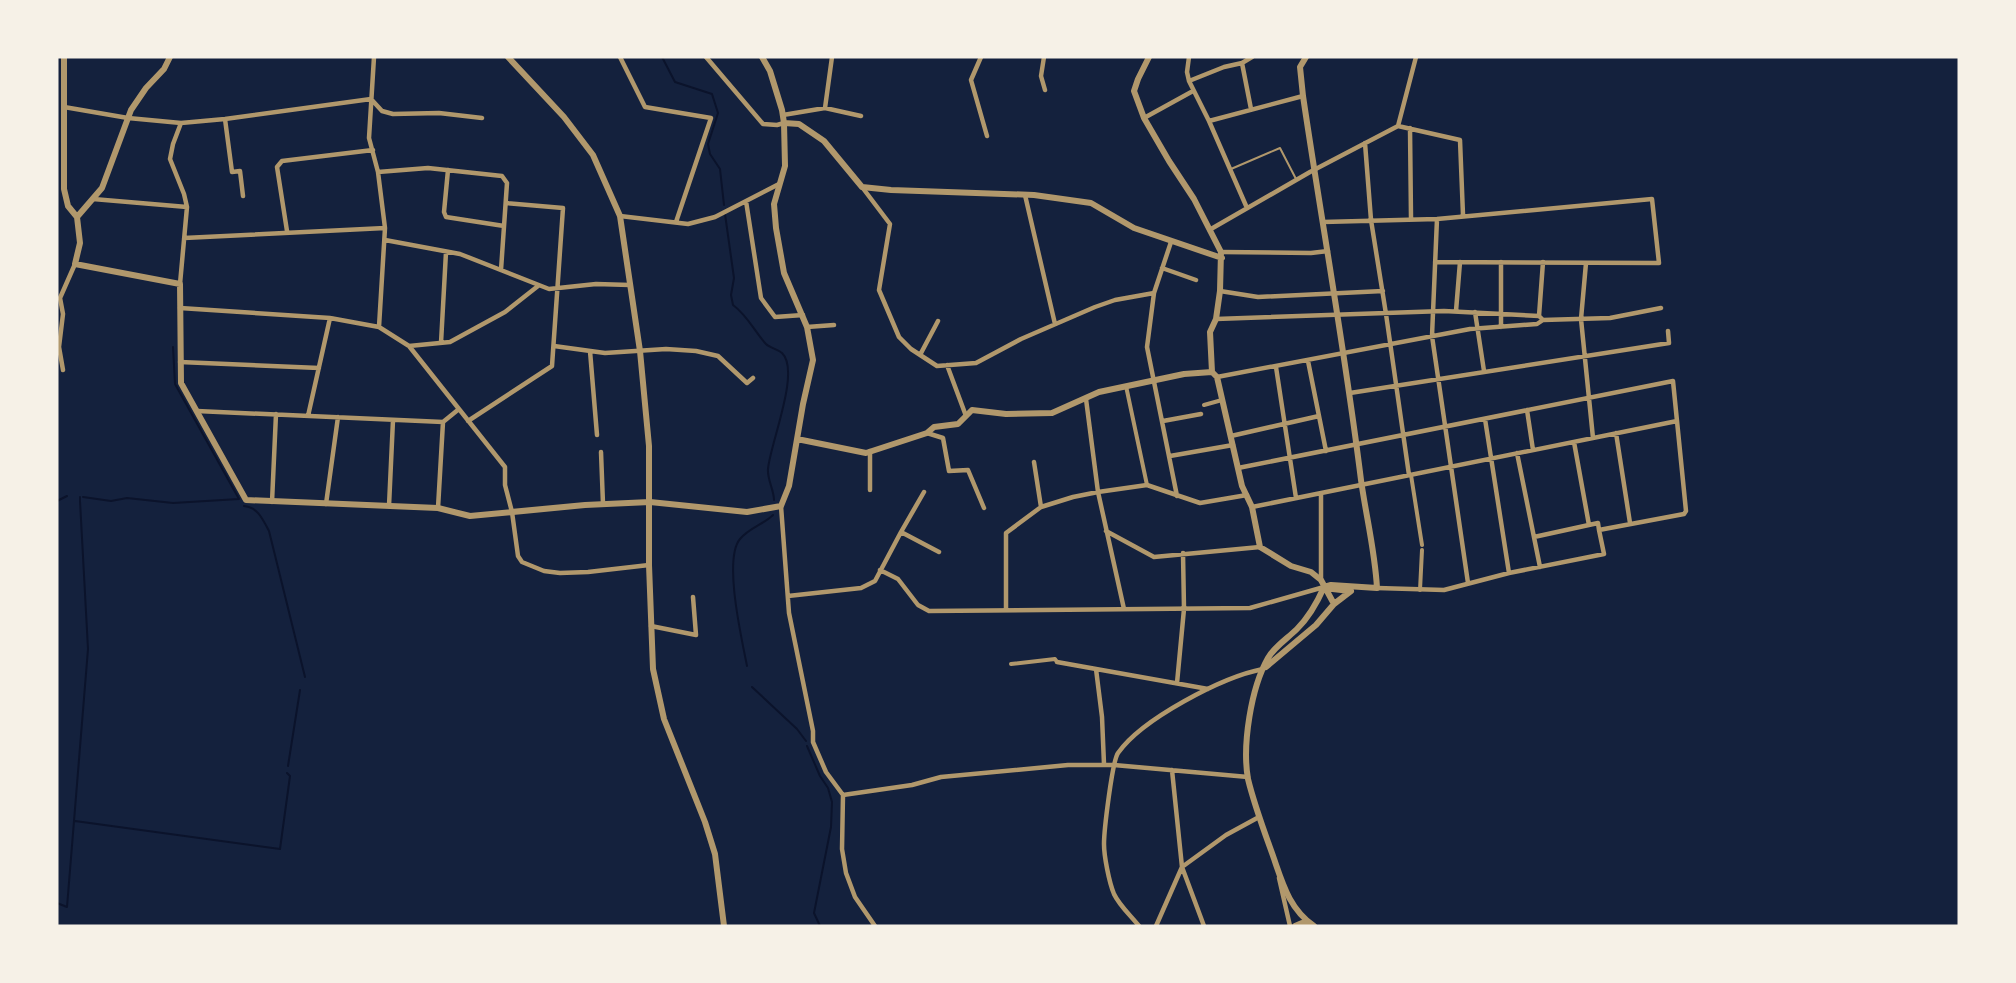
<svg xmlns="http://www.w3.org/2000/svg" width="2016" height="983" font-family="Quicksand,sans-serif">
  <rect width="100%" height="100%" fill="#14213d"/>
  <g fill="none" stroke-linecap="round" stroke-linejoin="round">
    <path stroke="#0b132b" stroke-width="2" d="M662,57L675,82L712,94L718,113L708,144L710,154L720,169L724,205
      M725,214L734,278L731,295L733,305C748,316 754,331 766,344C770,348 777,349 782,353C801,371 770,444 768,469C767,479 774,490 774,500
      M80,497V500
      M83,497L111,501L127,498L173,503L239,499L175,384L173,347
      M57,501L67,496
      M244,506C258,507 263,520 269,531L305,677
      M747,666C742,640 723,559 740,539C749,528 764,524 773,515
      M752,687L797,729L806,741
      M807,746L820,776L828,788L832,802L831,827L814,913L820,926
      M288,766L300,690
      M75,821L280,849L290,776L287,773
      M57,903L67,907L88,649L80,501"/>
    <path stroke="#b1986c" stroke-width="2" d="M1231,169L1280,148L1296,179"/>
    <path stroke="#b1986c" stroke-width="4" d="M1126,386L1147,485
      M1204,405L1222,400
      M1411,475L1422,545
      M1420,590L1422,550
      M1011,664L1055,659L1057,662"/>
    <path stroke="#b1986c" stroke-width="4.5" d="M374,57L369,138L378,172L385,228L379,327
      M620,57L645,107L711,118L676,222
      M706,57L763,124L777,125L784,123
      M981,57L971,80L987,136
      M1044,57L1041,76L1045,90
      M1189,57L1187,72L1189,81L1209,121L1247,208
      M1242,63L1251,109
      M1189,81L1224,67L1242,63L1252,57
      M64,107L128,118L181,123L225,119L371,99L382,111L393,114L439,113L482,118
      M825,108L832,57
      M783,115L825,108L861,116
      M1144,118L1193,91
      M225,119L232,172L240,171L243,196
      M1209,121L1303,96
      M1398,126L1460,140L1463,215
      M1398,126L1416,57
      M1410,128L1411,218
      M1365,143L1371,220L1386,314L1409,475
      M448,170L444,212L446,217L504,226
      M378,172L428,168L502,176L507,183L501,270
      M862,187L890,224L879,290L899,337L911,349L937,366L976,363L1021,339L1095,307L1115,300L1154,293
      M1025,195L1055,324
      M93,199L187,207
      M746,201L761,298L775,317L803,315
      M620,216L688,224L715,217L779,184
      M1437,219L1432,336L1468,583
      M1323,222L1437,219L1652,199L1659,263L1435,262
      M1211,229L1310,172L1398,126
      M287,231L277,167L282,161L373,150
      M184,238L385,228
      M385,240L460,254L549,289L596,284L630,285
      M1171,242L1154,293L1147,347L1177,496
      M1221,252L1311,253L1328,251
      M1586,263L1581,319L1593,438
      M1162,268L1196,280
      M180,284L187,207L184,194L170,159L173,144L181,123
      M1220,291L1258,297L1383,291
      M180,308L330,318L379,327L409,346L505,467V485L512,512L518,556L522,562L544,571L560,573L588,572L649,565
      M1456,311L1460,262
      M1475,312L1484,371
      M1539,316L1543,262
      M1216,319L1444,311L1539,316L1543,320L1610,318L1661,308
      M807,327L834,325
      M1501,327V262
      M441,343L446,252
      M409,346L450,342L505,312L538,286
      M554,346L605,353L666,349L696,351L718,356L747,383L753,378
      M590,351L597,435
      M920,355L938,321
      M1308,361L1326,451
      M180,362L319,368
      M947,365L966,416
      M1276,367L1296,498
      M63,370L59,347L63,314L60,298L75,264
      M1217,377L1470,329L1537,324L1543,320
      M1350,393L1669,343L1668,331
      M1086,399L1098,492L1124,609
      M1527,410L1533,450
      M197,411L443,422
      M308,416L330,318
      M1485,419L1509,573
      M468,421L552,366L563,208L506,203
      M1163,421L1201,414
      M927,433L943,438L949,471L968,470L984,508
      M1616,433L1630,523
      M1231,436L1319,416
      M1574,442L1589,525
      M601,452L603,504
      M1517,453L1540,567
      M1170,456L1233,445
      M1034,462L1041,507
      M1238,468L1673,381L1686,511L1684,514L1599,530L1604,554L1509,573L1444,590L1377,588
      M870,490V451
      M1321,493V580
      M272,502L276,414
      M326,504L338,417
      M389,506L393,420
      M781,506L789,613L813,731V742L826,772L843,795L842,849L846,873L855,897L875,926
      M1252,507L1677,421
      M438,508L443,422L459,409
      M1106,531L1154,557L1260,547
      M901,532L924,492
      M1534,537L1598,523L1599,530
      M880,570L898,579L918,605L929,611L1250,608L1324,587
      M788,596L861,588L875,581L901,532L939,552
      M1006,610V533L1041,507L1073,497L1098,492L1147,485L1200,503L1247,495
      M651,626L696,635L693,597
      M1057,662L1208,689
      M1096,669L1102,717L1104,764
      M1177,683L1184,609L1183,553
      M1172,770L1182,867L1204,926
      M843,795L912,785L941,777L1068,765H1114L1248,777
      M1279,878L1290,926
      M1139,926C1131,916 1119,905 1114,894C1109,882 1104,856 1104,844C1104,831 1112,762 1118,753C1142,719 1222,677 1263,669
      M1156,926L1182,867L1226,835L1259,817"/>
    <path stroke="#b1986c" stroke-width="6" d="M64,57V189L68,206L77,217
      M508,57L564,117L593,155L620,216L640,351L649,446V565L653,669L664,719L705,822L715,854L724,926
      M1149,57L1138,79L1134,91L1144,118L1169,161L1194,199L1221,252L1220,291L1216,319L1210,332L1212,372L1217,377L1242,486L1252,507L1260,547L1291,566L1311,572L1321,580L1334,604
      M1306,57L1300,67L1303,96C1322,224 1345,351 1361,480C1366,516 1375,551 1377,588L1331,585L1324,587
      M784,123L799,124L824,141L862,187L891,190L1034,195L1091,203L1134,228L1222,258
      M77,217L80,243L75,264L180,284L181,383L246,500L438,508L470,516L585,505L650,502L747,512L781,506L789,486L803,404L813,360L807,327L784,273L776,228L774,204L785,166L784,123L782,110L770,71L762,57
      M77,217L102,188L131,110L146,88L164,69L170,57
      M797,439L866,453L927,433L934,427L958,424L972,410L1006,414L1052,413L1099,392L1184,374L1212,372
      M1324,588L1350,591
      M1266,667L1316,625L1334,604L1351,591
      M1295,926L1302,923L1309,924
      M1314,926C1288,908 1282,881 1272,853C1263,828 1254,804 1248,779C1242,745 1251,688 1268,658C1274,647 1288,638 1297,629C1309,617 1317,603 1324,587"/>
  </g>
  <rect width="2016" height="983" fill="none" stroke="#f6f1e7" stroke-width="117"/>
</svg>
